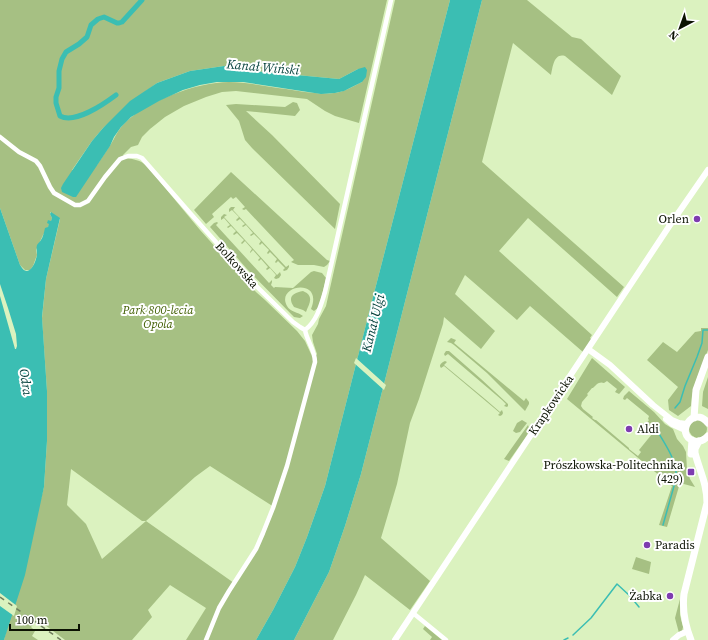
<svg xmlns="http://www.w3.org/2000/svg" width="708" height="640" font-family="'Source Serif 4',serif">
  <rect width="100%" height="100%" fill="#dbf2bf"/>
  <path fill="#a6c083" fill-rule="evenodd" d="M0,0H387L359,123L335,116L325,111L307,99L236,91L222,92L206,97L184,106L165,117L150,129L142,137L138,145L131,147L123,155L125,158C134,159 140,160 147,166L200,230L256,292L265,300L297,331L305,341L311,354L315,357L317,354L313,342L312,335L318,324L319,319L326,306L395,0H450L372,301L325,486L307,537L295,567L273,610L256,640H186L206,608L170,585L148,610L152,617L132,640H65L37,619L31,627L35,631L32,636L38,640H4L44,487L47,441V391L42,318L46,279L60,219L50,212V214L52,218L51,222L48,220L50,224L43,235L36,250L37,255L33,266L30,270H25L20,265L0,208ZM224,66L253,71L339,79L358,69L362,82C354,86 344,92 334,93C318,95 301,91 286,89C267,87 248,82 229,82C197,82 143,102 122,126C116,133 114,140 109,147C105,153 101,159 97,165L72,170L92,141L103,128L146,91L157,83L190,71ZM210,466L274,507L247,564L234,583L146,521L195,477ZM71,469L142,521H146L102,559L86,524L67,505Z
    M482,0H527L572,37L581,39L621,76L612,95L565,56C554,53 553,66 551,75L513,43L482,162L624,287L617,297L528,218L499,251L592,335L590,338L592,340L583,352L530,306L517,320L465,275L455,294L495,331L481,349L444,317L443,324L419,399L410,423L397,484L381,538L430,581L410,610L365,575L356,595L333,640H294L329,572L345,526L361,474Z
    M293,102L297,103L300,110L295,116L246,111L272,135L340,204L335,229L252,148L245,140L239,121L226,105L236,104L285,107Z
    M231,172L327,260L330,261L327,265L324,267L314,265H298L291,262L294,260L246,209L244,210L242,209L245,207L236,197L233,199L231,197L212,214L214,217L206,224L194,210Z
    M231,207H235L233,210L286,267L289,265V267L287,270L284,271L283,270L285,268L278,261L276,263L275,262L277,259L270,252L268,254L267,253L269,250L262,243L260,245L259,244L261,241L254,234L251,236L250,235L253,233L246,225L243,227L242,226L245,224L240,219L237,221L236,220L239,217L232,210L229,212V209Z
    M224,214L227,215L224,217L277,275L280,272L281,275L279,278L276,279L274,278L276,275L270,268L267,270L266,269L268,267L261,259L259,261L258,260L260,258L253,250L250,253V252L252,249L245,241L242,244L241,243L244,240L237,233L234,235L233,234L236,231L231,226L228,228L227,227L230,225L224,218L221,220V217Z
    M217,222L218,223L216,225L269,283L272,280V282L271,285L274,288L275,287L293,288L311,272L314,271L322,273L326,278L325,283L319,307L314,311L311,309C324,277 275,285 287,306C290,312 298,312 303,316L300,318L294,317L247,269L210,227L214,223Z
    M303,291C315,296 309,304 306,312L303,310L294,307C287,297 293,293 303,291Z
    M701,328H708V350L696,381L692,395L691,406L678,416L669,410L668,400L678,387L647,360L663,342L677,352L695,332L701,331Z
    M451,338L456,340L454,343L524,401L526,398L529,402V404L525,411L487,373L454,345L451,343L447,342Z
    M446,351H449L481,379L508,404V406L507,407L504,406L506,404L502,400L448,354L445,356L444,354Z
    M592,358L625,387L620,393L619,394L615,392L617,389L607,381L604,383C599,381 596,385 593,388H592L587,394L588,395L582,402L581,406L583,409L593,417L592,418L595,420H596L629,448V449L638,456L641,452L639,450L652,434L642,425L644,423L646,424L649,420L648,419L649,416L627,398L625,400L623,399L624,396L629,391L654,412L665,424L673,429L677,439L683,446L686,452L687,470L690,479L695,487L680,483L667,527L659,525L672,486L567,399Z
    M445,361L447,362L444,365L485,399L500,412L502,410L503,413L502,415L500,416L498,415L500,413L444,366L441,368C439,366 440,364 443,362Z
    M708,377V409L702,406L703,392Z
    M522,420L527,423L520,432L516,433L513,431L517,423Z
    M689 429a9 9 0 1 1 18 0a9 9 0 1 1-18 0Z
    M528,425L530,431L509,461L504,459Z
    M636,557L651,562L649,574L632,569Z
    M680,599V615L683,627L682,631L679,633L675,618Z
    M425,626L442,640H430L432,637L423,629Z"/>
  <path fill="#3bbeb3" d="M450,0H482L361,474L345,526L329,572L294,640H256L273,610L295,567L307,537L325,486L372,301Z
    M224,66L253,71L339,79L358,69L365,67L367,70L366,77L362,82L344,91L335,93L321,94L243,82H217L200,85L183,90L159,101L131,117L121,127L114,137L110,146L76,197H73L62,192L61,188L63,184L92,141L103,128L130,101L157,83L190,71Z
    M0,208L20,265C22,268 24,271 27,271C33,270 36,260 37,255C37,251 36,249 37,245C38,243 40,242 41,240C43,237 44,232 45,228L48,227L49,224L47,223L48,220L51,221L52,218L50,214L51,212L60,218L46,279L42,317L47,391V441L44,487L25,575L4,640H0V296L15,349H16L17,346L16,334L8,308L0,284Z"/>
  <path fill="#dbf2bf" d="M356,358L386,385L384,390L354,363Z
    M0,593L17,606L14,616L0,606Z"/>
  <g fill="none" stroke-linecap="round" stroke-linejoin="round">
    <path stroke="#3bbeb3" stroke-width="1.5" d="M675,408L680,402L685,386L697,357L702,343L703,330H708
      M659,427L658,432C666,446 678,462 676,479L663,525
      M573,635L591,618L617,584L630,596L639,607
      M564,640L568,638"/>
    <path stroke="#3bbeb3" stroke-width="5" d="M116,95C104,104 75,124 60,116L56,103V97L59,88V71L62,59L66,52L79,44L87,37L91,25L98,19L104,17L117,23H119L122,22L142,0"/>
    <path stroke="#fff" stroke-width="4.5" d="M0,137L19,152L36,161L40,166L50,187L54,193L75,205H80L88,201L105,177L120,159L128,156H137L142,158L190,213L250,280L293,322L300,327L305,330C317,321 321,305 325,292L391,0
      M413,613L446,640
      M206,640L219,608L229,591L256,549L263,533L273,508L287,466L315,362C315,350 307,341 305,330"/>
    <path stroke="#fff" stroke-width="6" d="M588,349L610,365L653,405L672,420L679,423L686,424
      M666,419L672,424L685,430
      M395,640L670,225L708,170
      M673,640L679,635L688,631"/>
    <path stroke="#fff" stroke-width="7" d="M694,418L696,390L708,357
      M708,423C693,404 674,435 694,441C700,443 704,440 708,436
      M691,454L692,440
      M691,640C685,625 682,610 684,594L707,503C707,484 700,472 695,453V449L699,441"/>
    <path stroke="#707e5d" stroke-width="1.5" stroke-dasharray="5 5" stroke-linecap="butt" d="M0,597L61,640"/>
  </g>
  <g fill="#7e3cb0" stroke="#fff" stroke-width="1.5">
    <circle cx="697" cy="219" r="4"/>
    <circle cx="629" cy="429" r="4"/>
    <rect x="687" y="468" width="8" height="8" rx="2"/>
    <circle cx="647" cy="545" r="4"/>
    <circle cx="670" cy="596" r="4"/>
  </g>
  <g text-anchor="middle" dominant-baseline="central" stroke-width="4" stroke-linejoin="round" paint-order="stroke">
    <g font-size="12" fill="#0b1202" stroke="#fff" text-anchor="end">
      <text x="689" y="219">Orlen</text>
      <text x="637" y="429" text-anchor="start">Aldi</text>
      <text x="683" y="465">Prószkowska-Politechnika<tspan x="683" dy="14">(429)</tspan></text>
      <text x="655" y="545" text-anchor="start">Paradis</text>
      <text x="662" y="596">Żabka</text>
    </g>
    <g font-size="12" fill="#0b1202" stroke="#fff">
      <text transform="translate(237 265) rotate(48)">Bolkowska</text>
      <text transform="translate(551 405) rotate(-56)">Krapkowicka</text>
    </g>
    <g font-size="12" font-style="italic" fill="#436005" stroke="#fff">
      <text x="158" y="310">Park 800-lecia<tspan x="158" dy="14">Opola</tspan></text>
    </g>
    <g font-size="13" font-style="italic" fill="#023f3a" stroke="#fff">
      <text transform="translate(263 67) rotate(5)">Kanał Wiński</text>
      <text transform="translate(373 323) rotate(-76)">Kanał Ulgi</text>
      <text transform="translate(26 382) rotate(81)">Odra</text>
    </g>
  </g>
  <g transform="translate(680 28) rotate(221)" stroke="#ffffff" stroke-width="3" paint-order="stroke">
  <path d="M0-3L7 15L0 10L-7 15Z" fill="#0b1202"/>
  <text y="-6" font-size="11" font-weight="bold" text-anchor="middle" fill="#0b1202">N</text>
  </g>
  <path d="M10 624v6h69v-6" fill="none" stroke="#0b1202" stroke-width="2"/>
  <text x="16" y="624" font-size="12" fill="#0b1202" stroke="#ffffff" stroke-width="3" paint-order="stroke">100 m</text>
</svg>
